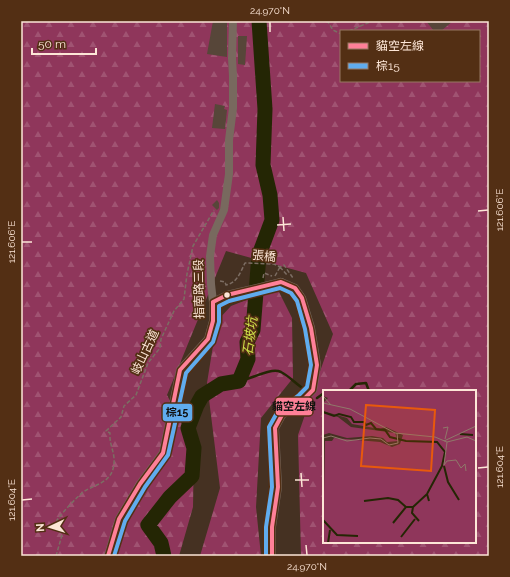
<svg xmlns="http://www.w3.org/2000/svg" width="510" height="577" font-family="Raleway,'Noto Sans TC',sans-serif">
  <defs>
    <pattern id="forest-firs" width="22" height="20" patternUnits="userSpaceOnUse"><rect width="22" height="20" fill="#8f365b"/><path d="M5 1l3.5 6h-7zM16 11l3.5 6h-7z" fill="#a05372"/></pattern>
  </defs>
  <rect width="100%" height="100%" fill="#453122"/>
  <path fill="url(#forest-firs)" fill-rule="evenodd" d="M21,21H489V556H301L298,435L333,334L306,273L226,251L167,395L194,448L193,507L179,556H21ZM341,31H479V81H341ZM324,391H475V542H324Z
    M277,288L292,318L293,378L261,418L256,507L261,556H200L220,488L207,383L217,321L231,306Z"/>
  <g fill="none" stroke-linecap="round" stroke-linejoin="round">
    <path stroke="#242604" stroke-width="2.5" d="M239,381C250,380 270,367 281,372C289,376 296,384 304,389
      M344,391H349L356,384L366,383L369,391
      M317,398L324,393"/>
    <path stroke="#242604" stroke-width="15" d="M164,556L161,543L148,525L170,497L192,476L194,448L188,428L197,405L202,396L221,384L239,381L248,359L247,342L253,330L259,255L272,220L270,195L263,165L265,109L259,21"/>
  </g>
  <path fill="#574639" d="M213,21L227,22V57L207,54Z
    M426,21H453L441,31H434Z
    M238,36H247L245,65L238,64Z
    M215,104L225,106L224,109L227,110L225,129L212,128Z
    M217,200L219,203V208L217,210L212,205Z"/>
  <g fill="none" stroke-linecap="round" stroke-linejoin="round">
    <path stroke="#7c6d63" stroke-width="1.5" stroke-dasharray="4 2" stroke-linecap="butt" d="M266,21L269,22L274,21
      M282,21H285
      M320,21L328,22L333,30L341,34
      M349,31L372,21
      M280,267L287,275
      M275,276L280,267
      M263,278L264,273L272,276
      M220,281L225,282L226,285C237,283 240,273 245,263L274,264L280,267L284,265L293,278
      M56,556L62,535L58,528L57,520C64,511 73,501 82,493C92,485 109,484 113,469C117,454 109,447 110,433L106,431L121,417L124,406L136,395L148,363L160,348L161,339L174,311L184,299L187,274L193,246L214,210"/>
    <path stroke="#78695e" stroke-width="8" d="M108,556L119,519L140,484L163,453L180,370L208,339L213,321V302L211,284L210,256L213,235L224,210L229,174V140L233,108V76L232,58L233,21
      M272,556V527L278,487L275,428L282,415L303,400L313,390L317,365L311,328L302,298L295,288L281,282"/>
    <path stroke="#78695e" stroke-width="8" d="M213,302L227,295L281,282"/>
    <g stroke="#532f14" stroke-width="7">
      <path id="bus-1" d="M213,302L227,295L281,282L295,288L302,298L311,328L317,365L313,390L303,400L282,415L275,428L278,487L272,527V556
        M108,556L119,519L140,484L163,453L180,370L208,339L213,321V302"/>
    </g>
    <g stroke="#532f14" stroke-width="7">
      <path id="bus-2" d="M114,556L125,521L145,487L168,455L186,373L213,342L219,322V306L229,301L280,288L291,293L297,301L305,329L311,365L307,387L299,395L278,411L269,427L272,487L266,527V556"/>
    </g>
    <use href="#bus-1" stroke="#ff8098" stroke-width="4"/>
    <use href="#bus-2" stroke="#60acee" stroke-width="4"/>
  </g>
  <path fill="none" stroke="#fde6d7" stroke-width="1.5" d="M270,22V32M478,211L488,210M283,217L284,231M277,225L291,224M22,242H32M478,468L488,467M301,473L302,487M295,480H309M22,500L32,499M306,545L307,555"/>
  <circle fill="#fde6d7" stroke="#532f14" stroke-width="1.5" cx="227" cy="295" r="3.5"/>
  <g text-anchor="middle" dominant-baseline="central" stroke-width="3.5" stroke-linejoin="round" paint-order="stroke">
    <g font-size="12" fill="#fde6d7" stroke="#532f14">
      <text transform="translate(264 256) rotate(6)">張橋</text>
      <text transform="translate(199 289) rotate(-91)">指南路三段</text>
      <text transform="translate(145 352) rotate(-65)">岐山古道</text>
    </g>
    <g font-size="13" font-style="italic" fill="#cee049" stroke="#532f14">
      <text transform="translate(250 336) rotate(-82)">石坡坑</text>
    </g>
  </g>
  <g transform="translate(323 390)">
    <rect width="153" height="153" fill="#453122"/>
    <path d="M0,0H153V153H0L2,51H9L11,48L57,52L69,57L77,54L80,45L63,37L57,39L29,34L24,28L0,21V13L5,8L0,6ZM2,23L15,27L28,37L72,43L75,51L64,52L60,48L49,46L24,48L6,43L0,45V24Z" fill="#8f365b"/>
    <path fill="none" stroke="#242604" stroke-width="2" d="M0,22L11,26L16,24L28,27L31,32H41L43,35L48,33L53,39L62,40L67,47L83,51L114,52L122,62L119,76L104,104M137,44L150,45M121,76L125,92L136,110M41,111L65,108L75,110L83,117H90M0,130L14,145L35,146M96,131L89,123L90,117L104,104L106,111M70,133L83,117M78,147L92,129M5,153L7,140"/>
    <path fill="none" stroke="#8f796a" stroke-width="1" d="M0,6L8,15M0,13L27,19L72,43L112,47L124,52L144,47L153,51M120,38L125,37L122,49M0,48L8,46L24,51L47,48L58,49L66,55L75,53L74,43M121,51L153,36M121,75L124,71L133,70L138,78L142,74L143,81M121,75L124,52"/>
    <path fill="#e8590c" fill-opacity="0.15" stroke="#e8590c" stroke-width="2" d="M43,15L112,20L108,81L38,76Z"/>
    <rect width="153" height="153" fill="none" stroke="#fde6d7" stroke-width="2"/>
  </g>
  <g stroke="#532f14" stroke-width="1.5">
    <rect x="275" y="397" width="38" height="19" rx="4" fill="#ff8098"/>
    <rect x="162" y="403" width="31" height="19" rx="4" fill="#60acee"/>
  </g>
  <g font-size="11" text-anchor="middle" font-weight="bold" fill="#111">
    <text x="294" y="410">貓空左線</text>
    <text x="177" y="416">棕15</text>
  </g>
  <rect width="510" height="577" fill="none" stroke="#532f14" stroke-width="44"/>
  <rect x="340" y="30" width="140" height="52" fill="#532f14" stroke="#977862"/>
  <rect x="348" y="43" width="20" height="6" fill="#ff8098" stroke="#977862"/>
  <text x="376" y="50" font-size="12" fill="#fde6d7">貓空左線</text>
  <rect x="348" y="63" width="20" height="6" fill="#60acee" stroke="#977862"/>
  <text x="376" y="70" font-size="12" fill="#fde6d7">棕15</text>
  <g transform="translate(50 527) rotate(266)" stroke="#532f14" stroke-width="3" paint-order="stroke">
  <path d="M0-3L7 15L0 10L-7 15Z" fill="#fde6d7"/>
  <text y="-6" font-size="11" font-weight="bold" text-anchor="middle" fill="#fde6d7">N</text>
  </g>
  <path d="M32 48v6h64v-6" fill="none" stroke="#fde6d7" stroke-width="2"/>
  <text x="38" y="48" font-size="12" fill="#fde6d7" stroke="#532f14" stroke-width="3" paint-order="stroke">50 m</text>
  <rect x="22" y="22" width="466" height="533" fill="none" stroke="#fde6d7" stroke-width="1.5"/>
  <g font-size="10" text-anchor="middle" fill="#fde6d7">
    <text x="270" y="14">24.970°N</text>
    <text transform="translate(499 210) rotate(-90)" y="4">121.606°E</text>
    <text transform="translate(11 242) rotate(-90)" y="4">121.606°E</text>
    <text transform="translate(499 467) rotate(-90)" y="4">121.604°E</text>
    <text transform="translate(11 500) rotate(-90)" y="4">121.604°E</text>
    <text x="307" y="570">24.970°N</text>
  </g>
</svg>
